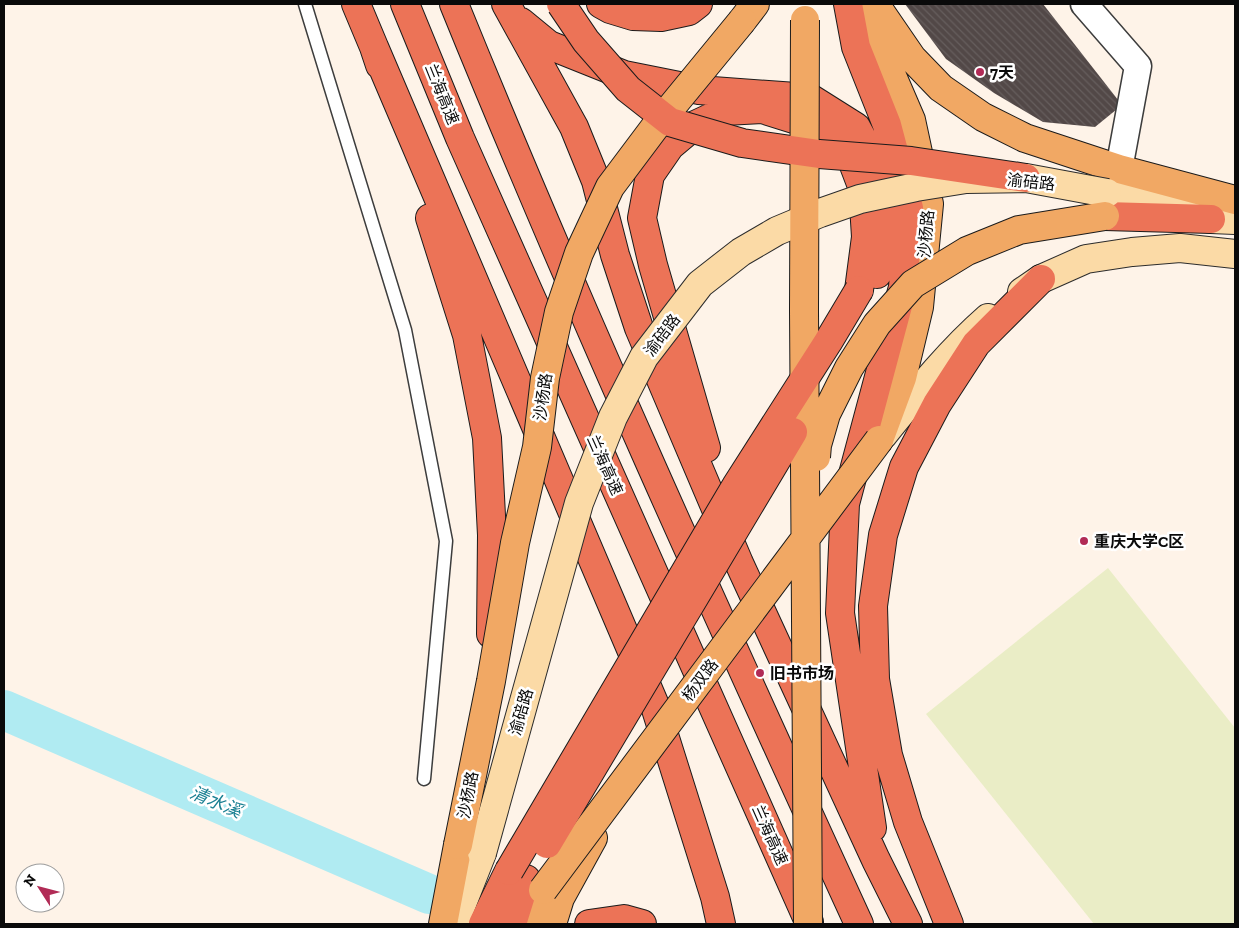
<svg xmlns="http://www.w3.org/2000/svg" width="1239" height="928" font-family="'Zilla Slab','Noto Sans SC',serif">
  <defs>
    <pattern id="building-back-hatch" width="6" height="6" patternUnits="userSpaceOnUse" patternTransform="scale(1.25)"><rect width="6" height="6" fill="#524847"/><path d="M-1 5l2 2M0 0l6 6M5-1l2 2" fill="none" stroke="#665e5d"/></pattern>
  </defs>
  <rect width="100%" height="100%" fill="#fef3e8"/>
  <path fill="#eaedc6" d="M1108,568L1235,728V924H1094L926,714Z"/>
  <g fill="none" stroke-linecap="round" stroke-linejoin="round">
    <path stroke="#b0ebf2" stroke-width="40" d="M4,710L429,894"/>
  </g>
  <path fill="url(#building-back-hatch)" d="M905,4H1043L1122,105L1095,127L1043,122L994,93L946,59Z"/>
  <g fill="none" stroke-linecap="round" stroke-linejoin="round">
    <g stroke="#3d3d3d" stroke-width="15">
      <path id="lane" d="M305,4L405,330L446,541L424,779"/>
    </g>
    <g stroke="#3d3d3d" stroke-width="29">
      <path id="street" d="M1084,4L1138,66L1119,169"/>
    </g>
    <g stroke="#2c2c2c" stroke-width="30">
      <path id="secondary" d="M1107,193L1211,219L1235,220
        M1022,292L1041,279L1086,259L1132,252L1180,248L1235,254
        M883,435C916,394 948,353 988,318
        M454,924L482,853"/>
    </g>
    <g stroke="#1b1b1b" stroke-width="30">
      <path id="primary" d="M861,4L911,120L929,204L919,307L902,378L879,440
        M875,4L912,58L941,88L983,117L1025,138L1119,169L1235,200
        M742,21L755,4
        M443,924L458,845
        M527,924L543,890
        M552,924L560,898L593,838"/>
    </g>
    <g stroke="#1b1b1b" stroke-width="30">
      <path id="highway" d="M356,4L374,47L380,65
        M405,4L460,138L809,922
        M454,4C580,314 719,619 859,924
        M506,4L574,127L596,181L615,255L639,328L739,563L876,860L908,924
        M601,4L610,9L633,16L661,17L689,11L698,4
        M848,4L856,47L887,125L909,208L903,287L845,504L840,613L872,828
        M521,22L549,45L624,75L699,90L810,98L856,127L883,177L887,231L877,274
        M374,47L654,703L715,897L721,924
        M1105,216L1211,219
        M430,218L467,335L487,438L492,535L491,634
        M706,448L653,265L642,218L650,175L670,146L695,125L725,111L762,109L819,127L847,147L863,189L866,237L859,290
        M483,924L509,871
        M512,924L526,879
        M589,924L624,919L642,924
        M949,924L908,822L888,755L875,679L873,606L883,535L904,467L937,404L976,344L1041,279"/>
    </g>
    <use href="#lane" stroke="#fff" stroke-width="12"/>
    <use href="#street" stroke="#fff" stroke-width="26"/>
    <use href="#secondary" stroke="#fbdaa6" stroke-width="28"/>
    <use href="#primary" stroke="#f1a864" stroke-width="28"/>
    <use href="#highway" stroke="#ec7357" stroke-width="28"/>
    <g stroke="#2c2c2c" stroke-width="30" stroke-linecap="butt">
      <path id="secondary-bridge" d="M482,853L579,503L613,417L644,357L700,284L741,252L777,231L820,213L860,199L916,187L966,179L1026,178L1107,193"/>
    </g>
    <g stroke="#1b1b1b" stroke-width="30" stroke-linecap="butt">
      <path id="primary-bridge" d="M805,20L804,311L808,924
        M816,457L817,445L826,414L849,368L877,324L913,284L967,251L1019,230L1105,216
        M458,845L491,681L515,543L537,447L545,378L559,312L579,253L610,187L655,127L742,21
        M543,890L879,440"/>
    </g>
    <g stroke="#1b1b1b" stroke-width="30" stroke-linecap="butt">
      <path id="highway-bridge" d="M561,4L586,41L628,89L670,122L742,143L819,154L911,161L1026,178
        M547,844L793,432
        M509,871L736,486L828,342L859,290"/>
    </g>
    <use href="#secondary-bridge" stroke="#fbdaa6" stroke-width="28"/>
    <use href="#primary-bridge" stroke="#f1a864" stroke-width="28"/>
    <use href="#highway-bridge" stroke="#ec7357" stroke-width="28"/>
  </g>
  <g fill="#b12b56" stroke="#fff" stroke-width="2">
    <circle cx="980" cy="72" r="5"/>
    <circle cx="1084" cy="541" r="5"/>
    <circle cx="760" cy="673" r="5"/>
  </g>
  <g text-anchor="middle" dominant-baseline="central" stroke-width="5" stroke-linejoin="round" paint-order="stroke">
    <g font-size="16" font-weight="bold" fill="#0a0a0a" stroke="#fff" text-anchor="start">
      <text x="990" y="72">7天</text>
      <text x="1094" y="541">重庆大学C区</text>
      <text x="770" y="673">旧书市场</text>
    </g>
    <g font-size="16" fill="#0a0a0a" stroke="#fff">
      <text transform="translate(442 94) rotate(68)">兰海高速</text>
      <text transform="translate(1031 182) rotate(6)">渝碚路</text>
      <text transform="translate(926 234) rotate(-85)">沙杨路</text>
      <text transform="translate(662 335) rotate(-53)">渝碚路</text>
      <text transform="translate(543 397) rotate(-82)">沙杨路</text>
      <text transform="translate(605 465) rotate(66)">兰海高速</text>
      <text transform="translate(700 680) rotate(-53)">杨双路</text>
      <text transform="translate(521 712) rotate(-74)">渝碚路</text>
      <text transform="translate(468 795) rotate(-79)">沙杨路</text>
      <text transform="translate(770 835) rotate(66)">兰海高速</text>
    </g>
    <g font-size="18" font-style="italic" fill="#1b8093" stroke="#fff">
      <text transform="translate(216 802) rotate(23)">清水溪</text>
    </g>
  </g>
  <rect width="1239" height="928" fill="none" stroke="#0a0a0a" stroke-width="10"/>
  <g transform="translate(40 888) rotate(306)"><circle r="24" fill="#ffffff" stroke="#9d9d9d"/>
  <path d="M0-4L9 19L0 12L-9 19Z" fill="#b12b56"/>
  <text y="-8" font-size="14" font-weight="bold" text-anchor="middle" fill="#0a0a0a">N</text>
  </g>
</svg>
